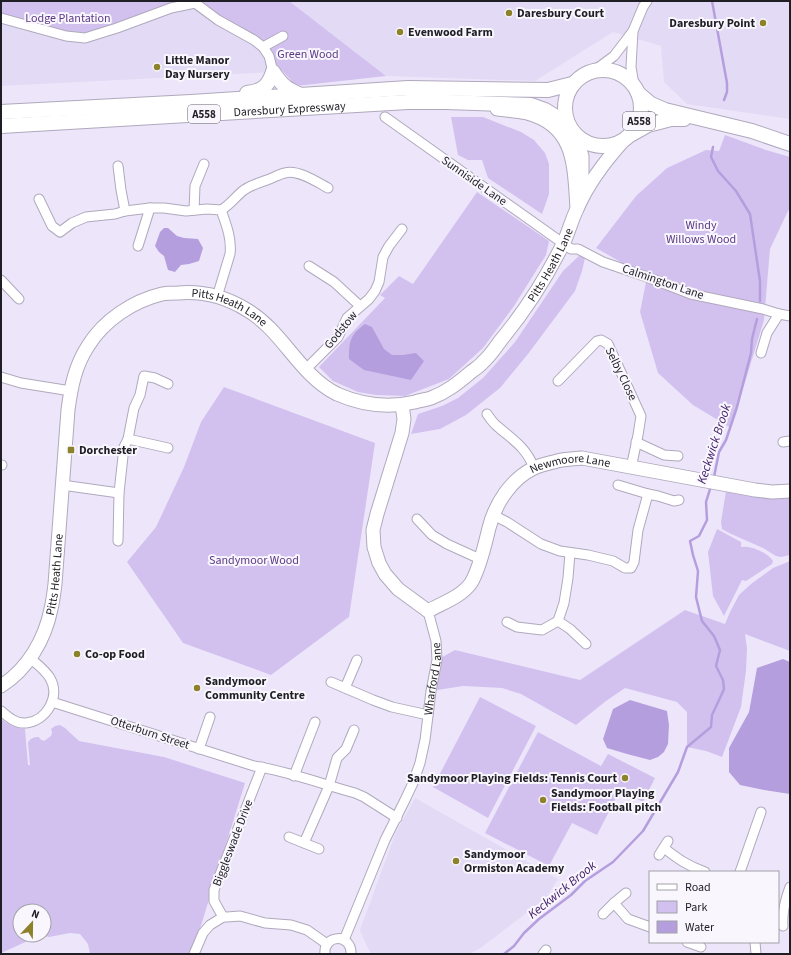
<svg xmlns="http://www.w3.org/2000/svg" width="791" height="955" font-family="'Source Sans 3',sans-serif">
  <rect width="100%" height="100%" fill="#ede6fb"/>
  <path fill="#e3daf5" d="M289,1H790V119L687,104L664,82L661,46L613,32L535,81L386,76Z
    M195,3L263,47L273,72L1,86V18Z
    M415,798L558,879L546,898L482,947L470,954H371L365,942L360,930L396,832Z"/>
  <path fill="#d2c1ef" d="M1,1H289L386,76L296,86L269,56L263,47L195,3L117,28L66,36L1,18Z
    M451,117H483L521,132L534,140L545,153L549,164V194L542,214L488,178L482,160H468L458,155Z
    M725,135L766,150L790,157V209L788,211L770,249L764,320L731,428L693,405L658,373L640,312L647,277L596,248L636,196L667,168L706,150L719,151Z
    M477,192L549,241L546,255L514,306L483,348L449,379L405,396L376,395L358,392L333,381L319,367L385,298L380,295L399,276L413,284Z
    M581,254L585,258L582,271L575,291L528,354L500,388L466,415L440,429L411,434L418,414L442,406L458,398L483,378L515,342L563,271Z
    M224,387L375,443L349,617L271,675L183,643L127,562L156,527L184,467L201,422Z
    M726,491L772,499L790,497V555L781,557L776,556L763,548L729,533L722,529L721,522Z
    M717,529L741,542V547C751,545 768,553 773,561L772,564L746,581L742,580L724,616L713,596L708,552Z
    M790,561V651L745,634L747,648L746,671L741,707L722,757L706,751L687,747V712L677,702L625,688L606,701L576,725L521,694L502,688L463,686L431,691L437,660L455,650L580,680L685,610L725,624L730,612L739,595L751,584L773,568Z
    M480,697L536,726L488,818L433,787Z
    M1,718C7,725 16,727 25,729L28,765H30L28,743C30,738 34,737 39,737L40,739L44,741L51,736L52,732L51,729L55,726L60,725L65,728L79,741L164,757L245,783L199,932L190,954H90L88,944L80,934L70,933L49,937L40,935H44V911H20V935H38L39,936L1,953Z
    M538,732L601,766L608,754L655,778L643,802L620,790L597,835L572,823L549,866L485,833Z"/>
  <path fill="#b59edd" d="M164,228H168L177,236L184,238L198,239L203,248L199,261L189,264L181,265L175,272L168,270L164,256L159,252L155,246L160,232Z
    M365,324L372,327L384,349L392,355H403L416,353L424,361L411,380L364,370L349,359C349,341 350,335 365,324Z
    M783,659L790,662V794L764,790L740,785L729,772V748L749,712L757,668Z
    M630,700L667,711L669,725L668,744L664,752L658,757L650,760L627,754L607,748L603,739L613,709Z"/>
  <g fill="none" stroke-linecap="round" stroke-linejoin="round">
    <path stroke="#b59edd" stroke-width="2.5" d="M712,1L727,83V92L724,100
      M713,147L711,157L718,171L736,191L750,214L760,281V301
      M714,477L719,452L726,440L737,407L751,353L752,339L757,319
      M504,954L514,946L524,933L539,919L571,895L585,881L613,862L643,831L678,772L687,747L711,727L712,715L720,698L724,689L723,680L716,666L720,650L714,636L702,621L696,597L698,571L693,555L690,541L699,536L707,520L706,502L711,486"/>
    <g stroke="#b0a9bc" stroke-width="11">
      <g id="street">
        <path d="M194,1L195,3L218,20L254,40L263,47L269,56L273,72"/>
        <path d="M1,18L66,36L85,38L117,28L171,8L195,3"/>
        <path d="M633,31L631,67L634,85"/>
        <path d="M263,47L283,36"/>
        <path d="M595,70L614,56L633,31L643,7L647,1"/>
        <path d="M385,117L571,249H578L603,262L647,277L691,294L763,309L779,314L790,316"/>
        <path d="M118,166L121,190L125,211"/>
        <path d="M39,199L52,226L60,232L72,223L86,217L115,214L125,211L150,208H164L186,211L207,209L221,210C226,224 232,239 230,254L217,297"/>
        <path d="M194,210L195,186L204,164"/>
        <path d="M221,210C230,205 236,196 244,190C251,185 259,183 267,180C273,178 279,174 285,173C297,169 317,182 328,188"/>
        <path d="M138,246L150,208"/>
        <path d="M309,266L334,282L360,306"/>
        <path d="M1,280L19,299"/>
        <path d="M761,353L767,333L779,314"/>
        <path d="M305,370L338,337L347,318L369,299L375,291L379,282L383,257L389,246L402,229"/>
        <path d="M1,377L21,383L71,391"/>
        <path d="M558,381L597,341L601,340L608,344L641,416L638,435L631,468"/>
        <path d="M487,414C490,418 493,423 497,426C513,440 526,447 534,468"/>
        <path d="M128,439L168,448"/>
        <path d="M636,442L664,455L678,456"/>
        <path d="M783,442L790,441"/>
        <path d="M1,465H2"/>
        <path d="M62,485L119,493"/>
        <path d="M618,485L648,494L658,496L674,501L679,500"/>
        <path d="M493,515L507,522L541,544L560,551L588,555L613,561L625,568H631L634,562L638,530L648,494"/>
        <path d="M417,519L432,535L447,544L480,559"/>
        <path d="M118,541L119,493L124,447L128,439L134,408L140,395L144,376L155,378L168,384"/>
        <path d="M558,621L564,603L568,578L570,553"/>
        <path d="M507,622L517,627L542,630L558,621L570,629L586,644"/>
        <path d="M331,682L373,700L392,707L428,715"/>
        <path d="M345,688L357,660"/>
        <path d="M52,702L254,766C287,771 322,784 355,793L364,797L397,818"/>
        <path d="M1,711C8,717 16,724 26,723C46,721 61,697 50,678C45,670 37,664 30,658"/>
        <path d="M199,749L210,717"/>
        <path d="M294,776L315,722"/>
        <path d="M289,837L319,849"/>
        <path d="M304,843L329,786L337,758L346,749L354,730"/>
        <path d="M664,848C678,859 688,866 705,872"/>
        <path d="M659,855L668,841"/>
        <path d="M740,872L761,812"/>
        <path d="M626,893L614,903L628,919L650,927"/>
        <path d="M603,914L614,903"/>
        <path d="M223,917L214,901V890L262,767"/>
        <path d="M783,926C782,912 785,900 790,887"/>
        <path id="s1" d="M344,940L385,840L404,802L413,783L420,763L425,740L431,691L437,660L436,641L428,611"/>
        <path d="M687,942L701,947"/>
        <path d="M755,942L756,954"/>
        <path d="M194,954L203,933L210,925L223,917H227L240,916L265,923L291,925L307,930L327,944"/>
        <path d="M325,954C323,934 352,933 351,954"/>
        <path d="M543,954L546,950"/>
      </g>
    </g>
    <g stroke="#b0a9bc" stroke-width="15">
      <g id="secondary">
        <path d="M497,109C507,110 517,111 527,113C576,126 574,166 577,208"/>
        <path d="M576,136L582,156V180"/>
        <path id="s2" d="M402,405L404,419L402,433L377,514L373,530L374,547L379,563L385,574L398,589L428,611C442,603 461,597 471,583C480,568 485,544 489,528C495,504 511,479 534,468C541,465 550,463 557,461C565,459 574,459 582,458L755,490L772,492L790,491"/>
        <path id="s3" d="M1,686C28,669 45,639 51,609C53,601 54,592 55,584L68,410C71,387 75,366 88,346C104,320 133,301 162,294C167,293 172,293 178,293C202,291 226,297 247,310C283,331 299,375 337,394C362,405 389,408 415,402C420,400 426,400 431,398C447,392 458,383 471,372C475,369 480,366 483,362C490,356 495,348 501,340C525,311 545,280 562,246C568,235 571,221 577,209C588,183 605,161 624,140"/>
      </g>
    </g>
    <g stroke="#b0a9bc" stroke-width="16">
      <g id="primary">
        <circle cx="603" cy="108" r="38"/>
        <path d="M273,72C282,85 286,89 301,95"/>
        <path d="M247,93C262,91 268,87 273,72"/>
        <path d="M638,93L651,104L665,110L752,131L790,144"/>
        <path d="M1,112L191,102L408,88L548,90L572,84"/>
        <path id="s4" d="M1,126L408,102H446L531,105L545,110L558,118L570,129"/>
        <path d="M632,134L648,125L671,119H684"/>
      </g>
    </g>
    <use href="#street" stroke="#fff" stroke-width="9"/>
    <use href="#secondary" stroke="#fff" stroke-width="13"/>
    <use href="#primary" stroke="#fff" stroke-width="14"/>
  </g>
  <g fill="#8c8229" stroke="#f9f6fe" stroke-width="1.5">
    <circle cx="509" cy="13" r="4"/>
    <circle cx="763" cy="23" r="4"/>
    <circle cx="400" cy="32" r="4"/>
    <circle cx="157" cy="67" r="4"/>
    <rect x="67" y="446" width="8" height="8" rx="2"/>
    <circle cx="77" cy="654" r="4"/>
    <circle cx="197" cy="688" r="4"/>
    <circle cx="625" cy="778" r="4"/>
    <circle cx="543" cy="800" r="4"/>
    <circle cx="456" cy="861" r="4"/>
  </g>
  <g text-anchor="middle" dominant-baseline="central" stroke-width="4" stroke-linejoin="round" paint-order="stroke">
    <g fill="#f9f6fe" stroke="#615f66" stroke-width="1">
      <rect x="188" y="105" width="32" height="18" rx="3"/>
      <rect x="623" y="112" width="32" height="18" rx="3"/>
    </g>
    <g font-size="11" font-weight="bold" fill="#201e25">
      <text x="204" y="114">A558</text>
      <text x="639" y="121">A558</text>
    </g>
    <g font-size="12" font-weight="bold" fill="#201e25" stroke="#f9f6fe" text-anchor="start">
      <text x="517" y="13">Daresbury Court</text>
      <text x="755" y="23" text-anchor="end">Daresbury Point</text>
      <text x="408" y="32">Evenwood Farm</text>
      <text x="165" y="60">Little Manor<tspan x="165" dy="14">Day Nursery</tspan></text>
      <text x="79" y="450">Dorchester</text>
      <text x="85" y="654">Co-op Food</text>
      <text x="205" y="681">Sandymoor<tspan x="205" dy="14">Community Centre</tspan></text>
      <text x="617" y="778" text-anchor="end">Sandymoor Playing Fields: Tennis Court</text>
      <text x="551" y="793">Sandymoor Playing<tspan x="551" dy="14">Fields: Football pitch</tspan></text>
      <text x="464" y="854">Sandymoor<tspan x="464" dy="14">Ormiston Academy</tspan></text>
    </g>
    <g font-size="12" fill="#5b3a85" stroke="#f9f6fe">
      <text x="68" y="18">Lodge Plantation</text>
      <text x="308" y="54">Green Wood</text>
      <text x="701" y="225">Windy<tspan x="701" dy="14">Willows Wood</tspan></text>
      <text x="254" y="560">Sandymoor Wood</text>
    </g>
    <g font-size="12" fill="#201e25" stroke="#f9f6fe">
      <text stroke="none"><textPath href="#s4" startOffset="289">Daresbury Expressway</textPath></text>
      <text transform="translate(474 181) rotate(35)">Sunniside Lane</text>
      <text stroke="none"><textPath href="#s3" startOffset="945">Pitts Heath Lane</textPath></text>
      <text transform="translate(663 282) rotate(19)">Calmington Lane</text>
      <text stroke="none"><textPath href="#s3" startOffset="525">Pitts Heath Lane</textPath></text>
      <text transform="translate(341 330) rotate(-51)">Godstow</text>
      <text transform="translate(621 374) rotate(64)">Selby Close</text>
      <text stroke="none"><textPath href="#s2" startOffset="457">Newmoore Lane</textPath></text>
      <text stroke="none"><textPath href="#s3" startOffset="129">Pitts Heath Lane</textPath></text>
      <text stroke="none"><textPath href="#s1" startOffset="278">Wharford Lane</textPath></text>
      <text transform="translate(150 733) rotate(18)">Otterburn Street</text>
      <text transform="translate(233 843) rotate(-69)">Biggleswade Drive</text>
    </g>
    <g font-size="13" font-style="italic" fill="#422069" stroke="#f9f6fe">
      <text transform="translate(714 444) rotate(-72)">Keckwick Brook</text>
      <text transform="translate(562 890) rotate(-39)">Keckwick Brook</text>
    </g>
  </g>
  <rect width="791" height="955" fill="none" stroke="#201e25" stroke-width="4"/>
  <rect x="649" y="871" width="130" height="72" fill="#f9f6fe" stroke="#a2a0a7"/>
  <rect x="657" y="884" width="20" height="6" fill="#ffffff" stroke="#a2a0a7"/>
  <text x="685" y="891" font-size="12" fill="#201e25">Road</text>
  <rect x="657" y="901" width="20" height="12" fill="#d2c1ef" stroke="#a2a0a7"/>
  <text x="685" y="911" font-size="12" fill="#201e25">Park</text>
  <rect x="657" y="921" width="20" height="12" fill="#b59edd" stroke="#a2a0a7"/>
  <text x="685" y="931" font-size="12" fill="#201e25">Water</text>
  <g transform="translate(32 923) rotate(22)"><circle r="19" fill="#f9f6fe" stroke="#a2a0a7"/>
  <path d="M0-3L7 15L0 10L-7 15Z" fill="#8c8229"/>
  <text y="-6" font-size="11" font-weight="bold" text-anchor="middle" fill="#201e25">N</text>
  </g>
</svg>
